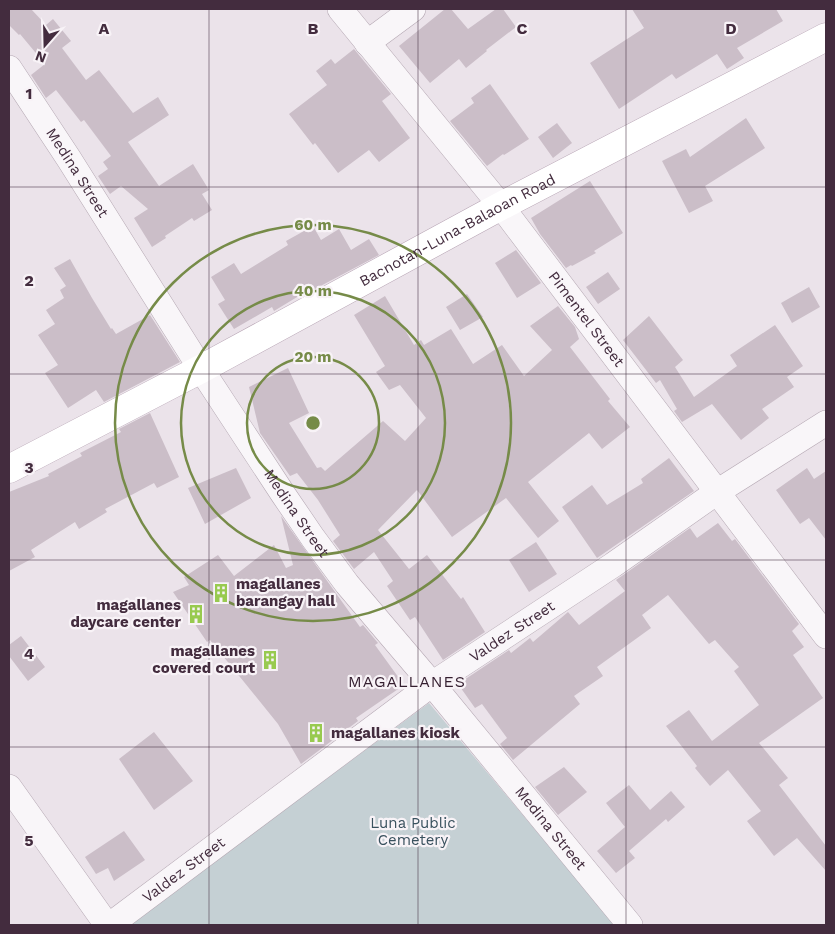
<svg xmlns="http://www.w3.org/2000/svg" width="835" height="934" font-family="'Work Sans',sans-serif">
  <rect width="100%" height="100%" fill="#ebe3ea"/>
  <path fill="#c5d0d4" d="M429,703L615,925H128Z"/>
  <path fill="#cbbec8" d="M9,9H31L46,25L53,19L71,41L62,48L86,80L99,70L133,113L158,97L169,115L128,142L159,186L193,164L209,190L202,194L212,210L194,221L192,218L165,236L166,238L152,247L134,218L148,209L121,186L110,194L98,176L108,169L103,162L111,156L84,120L81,122L56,90L46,98L31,75L45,64L20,34L19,35L9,25Z
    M445,9H451L468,29L496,9H503L516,27L486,50L487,51L466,68L459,59L430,83L399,46Z
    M632,9H776L783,21L737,48L744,58L727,69L717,54L676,79L672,74L619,109L590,63L644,28Z
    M354,49L391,94L382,101L410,138L379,162L369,150L338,173L315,143L313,145L289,114L327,85L316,71L331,59L335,64Z
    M490,84L529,139L504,155L503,154L487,166L450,121L474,103L471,98Z
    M746,118L765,148L705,186L713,201L689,213L662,161L686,149L690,157Z
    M557,123L572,143L553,158L538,137Z
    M590,181L623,233L594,251L596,253L572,266L571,265L566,268L540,234L531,218Z
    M313,226L321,240L339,229L351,250L369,239L379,255L313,290L312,288L274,311L272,307L234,329L218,304L225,300L211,277L234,263L241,274L288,245L286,241Z
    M516,250L541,283L517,298L495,263Z
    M70,259L92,298L111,329L112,328L116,334L150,315L180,362L104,402L96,390L68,408L45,373L58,365L38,335L55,324L46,310L64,298L60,290L66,286L54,268Z
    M608,272L620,289L598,304L586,287Z
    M809,287L820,307L792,323L781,303Z
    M467,294L483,317L460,330L446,307Z
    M385,296L414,345L421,340L424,345L451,329L473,364L502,345L524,376L552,350L530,326L558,306L575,327L579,339L570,347L610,399L608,401L630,427L602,449L589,433L528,482L559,521L538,538L506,498L452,537L417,490L378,530L409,569L427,555L461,599L463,597L485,632L443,660L415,617L410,620L387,586L393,581L374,552L354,569L333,541L340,535L318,500L297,473L290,476L260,433L249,387L288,368L309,413L289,423L317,468L321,467L325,471L383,421L405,441L426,418L400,385L389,390L376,372L385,366L354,315Z
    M649,316L683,360L675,367L694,397L737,366L730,355L775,325L803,366L787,377L794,387L762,409L769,418L741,440L712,404L682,422L674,411L677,409L660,380L656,383L623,340Z
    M150,413L179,477L157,488L154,483L105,509L107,512L79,529L75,522L31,550L35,557L9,571V492L49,476L48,474L82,456L80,453L121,432L119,429Z
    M669,458L694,491L597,558L562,507L592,485L607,505L643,483L641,479Z
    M236,468L251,498L205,524L188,488Z
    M807,468L814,479L826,471V540L809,518L800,524L776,490Z
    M281,516L360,627L363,625L378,643L375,645L404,685L356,718L358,721L301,764L278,724L210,640L207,642L173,592L189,585L184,577L218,555L234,576L274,545L286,568L293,565Z
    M718,523L732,541L735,539L799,624L792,631L804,647L793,655L823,698L759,743L788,778L779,785L826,846V871L797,838L774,856L747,821L761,811L728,770L710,786L695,768L697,766L666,726L689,710L712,741L759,705L734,671L739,667L715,640L709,644L668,595L642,615L651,628L597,667L603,676L574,696L580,704L513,760L500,744L507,738L482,704L475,708L458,684L509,650L511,653L530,638L533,642L568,612L579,625L625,591L616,580L690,528L697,538Z
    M536,542L557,574L529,592L509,560Z
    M21,636L45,667L28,681L9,656V645Z
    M154,732L193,781L154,810L119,759Z
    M564,767L587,792L558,815L535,787Z
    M629,785L650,810L671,791L685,807L668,822L666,819L629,851L635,858L616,873L597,851L625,827L606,803Z
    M124,831L145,860L114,881L108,868L96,874L85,857Z"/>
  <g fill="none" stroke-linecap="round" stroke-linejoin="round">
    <g stroke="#b5a8b3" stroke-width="26">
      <g id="minor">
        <path id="s1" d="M340,9L501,206L826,636"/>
        <path d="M367,43L413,9"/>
        <path id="s2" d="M9,68L69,159L201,369L283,494L313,538L347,584L432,684L630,925"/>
        <path d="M9,787L107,925"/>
        <path id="s3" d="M110,925L432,684L613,565L717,492L826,423"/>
      </g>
    </g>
    <g stroke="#b6a3b3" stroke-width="29">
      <g id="major">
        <path id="s4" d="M9,469L201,369L501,206L826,37"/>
      </g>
    </g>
    <use href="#minor" stroke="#f9f6f9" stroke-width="25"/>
    <use href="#major" stroke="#fff" stroke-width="28"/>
  </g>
  <path fill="none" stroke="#432c3e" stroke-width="1" stroke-opacity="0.55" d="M209,9V925M418,9V925M626,9V925M9,187H826M9,374H826M9,560H826M9,747H826"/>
  <g fill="none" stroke="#768b48" stroke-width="2.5">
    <circle cx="313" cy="423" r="66"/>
    <circle cx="313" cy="423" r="132"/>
    <circle cx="313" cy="423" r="198"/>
  </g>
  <defs>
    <g id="building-bare" transform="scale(1.5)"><path d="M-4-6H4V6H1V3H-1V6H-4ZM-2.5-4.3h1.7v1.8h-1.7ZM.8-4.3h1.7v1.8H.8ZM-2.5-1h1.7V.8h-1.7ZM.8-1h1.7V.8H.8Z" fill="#98ca4f" stroke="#f8f3f7" stroke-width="2.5" paint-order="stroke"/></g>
  </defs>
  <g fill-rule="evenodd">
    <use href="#building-bare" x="221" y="593"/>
    <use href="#building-bare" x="196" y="614"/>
    <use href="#building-bare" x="270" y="660"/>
    <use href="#building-bare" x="316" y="733"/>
  </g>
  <g text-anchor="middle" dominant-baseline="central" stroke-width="4.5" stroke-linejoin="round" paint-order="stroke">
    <g font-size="15" fill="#432c3e" stroke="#f8f3f7">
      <text stroke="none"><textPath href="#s2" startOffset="125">Medina Street</textPath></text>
      <text stroke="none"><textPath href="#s4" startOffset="508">Bacnotan-Luna-Balaoan Road</textPath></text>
      <text stroke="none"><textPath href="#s1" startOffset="396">Pimentel Street</textPath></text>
      <text stroke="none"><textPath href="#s2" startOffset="530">Medina Street</textPath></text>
      <text stroke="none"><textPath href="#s3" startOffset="498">Valdez Street</textPath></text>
      <text stroke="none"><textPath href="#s2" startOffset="935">Medina Street</textPath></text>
      <text stroke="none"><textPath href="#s3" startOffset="92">Valdez Street</textPath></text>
    </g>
    <g font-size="15" font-weight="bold" fill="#432c3e" stroke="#f8f3f7" text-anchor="start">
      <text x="236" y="584">magallanes<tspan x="236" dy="17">barangay hall</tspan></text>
      <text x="181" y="605" text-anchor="end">magallanes<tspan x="181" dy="17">daycare center</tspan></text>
      <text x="255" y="651" text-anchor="end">magallanes<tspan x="255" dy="17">covered court</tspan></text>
      <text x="331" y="733">magallanes kiosk</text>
    </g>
    <g font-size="15" fill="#39515e" stroke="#f8f3f7">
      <text x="413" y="823">Luna Public<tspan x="413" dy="17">Cemetery</tspan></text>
    </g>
    <g font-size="16" letter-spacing="1" fill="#341e2f" stroke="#f8f3f7">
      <text x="407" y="681">MAGALLANES</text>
    </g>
  </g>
  <g font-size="16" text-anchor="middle" font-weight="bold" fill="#432c3e" stroke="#f8f3f7" stroke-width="4.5" stroke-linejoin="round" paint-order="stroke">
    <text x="104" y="34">A</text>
    <text x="313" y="34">B</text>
    <text x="522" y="34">C</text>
    <text x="731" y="34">D</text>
    <text x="29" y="99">1</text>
    <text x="29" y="286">2</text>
    <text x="29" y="473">3</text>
    <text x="29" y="659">4</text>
    <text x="29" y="846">5</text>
  </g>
  <circle cx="313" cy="423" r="8" fill="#768b48" stroke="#f8f3f7" stroke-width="2.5"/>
  <g font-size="15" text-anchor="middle" font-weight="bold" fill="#768b48" stroke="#f8f3f7" stroke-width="4.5" stroke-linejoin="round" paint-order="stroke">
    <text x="313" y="230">60 m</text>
    <text x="313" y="296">40 m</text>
    <text x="313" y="362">20 m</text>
  </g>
  <rect width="835" height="934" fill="none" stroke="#432c3e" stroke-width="20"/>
  <g transform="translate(45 45) rotate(200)" stroke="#f8f3f7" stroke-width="4" paint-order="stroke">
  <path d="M0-4L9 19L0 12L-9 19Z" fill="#432c3e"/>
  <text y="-8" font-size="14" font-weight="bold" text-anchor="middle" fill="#432c3e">N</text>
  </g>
</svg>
